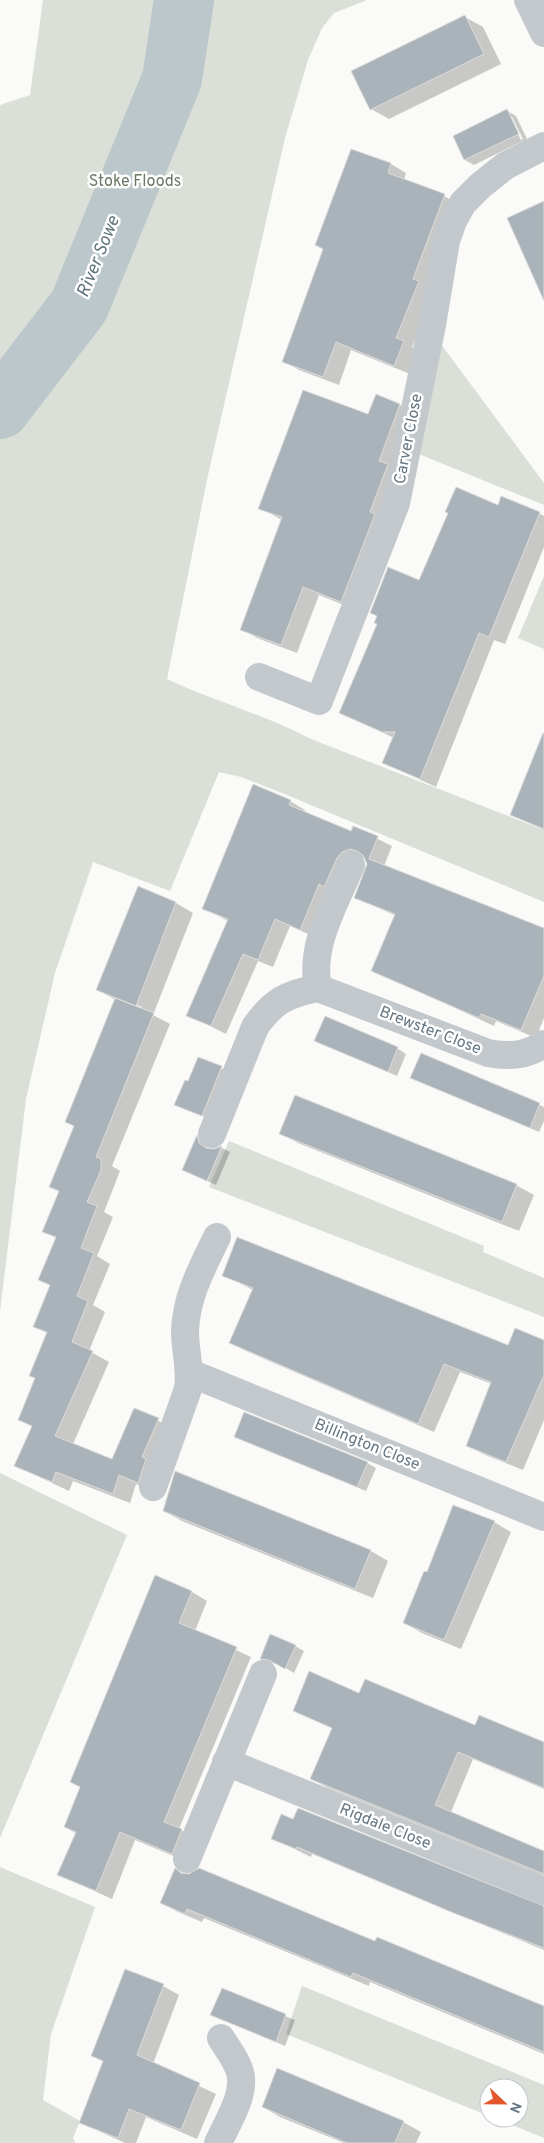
<svg xmlns="http://www.w3.org/2000/svg" width="544" height="2143" font-family="Overpass,sans-serif">
  <rect width="100%" height="100%" fill="#fafaf8"/>
  <path fill="#dadfd7" d="M43,0H367L334,13L322,28L308,60L285,138L208,475L167,679C214,701 265,715 311,739L544,830V902L282,793L241,777L219,772L170,891L93,862L55,973L26,1099L0,1311V105L30,95Z
    M435,336L544,483V505L414,452Z
    M544,576V649L518,638Z
    M229,1141L484,1246L483,1252L544,1278V1317L209,1187Z
    M0,1473L127,1535L0,1838Z
    M0,1867L95,1907L51,2034L43,2100L80,2121L73,2138L75,2143H0Z
    M302,1986L544,2085V2138L495,2118H519V2088H489V2116L286,2034Z"/>
  <path fill="#0003" fill-rule="evenodd" d="M465,17L483,27L501,64L389,119L371,109Z
    M507,111L516,116L527,139L474,165L465,160L454,137ZM509,117H512L523,139L521,140Z
    M391,164L406,173L404,180L444,196L460,205L434,291L412,347L419,352L410,374L351,350L339,385L299,370L284,361L324,249Z
    M400,405L415,414L356,610L319,595L297,653L257,638L242,629L282,520L260,508Z
    M499,506L539,513L544,516V547L505,644L494,640L436,787L384,763L394,738L340,712L379,624L378,617L371,613L420,581L449,513Z
    M544,734V830L511,815Z
    M290,801L305,810L304,812L352,832L354,827L392,846L384,866L544,930V1018L536,1038L496,1021L494,1026L373,970L396,916L355,897L368,864L365,857L357,860L315,937L290,926L273,967L258,961L226,1034L188,1015L228,921L204,908Z
    M139,888L176,903L193,913L153,1015L170,1024L112,1166L120,1171L104,1212L113,1217L97,1256L110,1264L93,1305L105,1312L89,1351L109,1362L73,1444L113,1460L134,1409L175,1429L155,1491L136,1484L130,1503L73,1481L69,1491L16,1466L33,1427L20,1420L37,1379L48,1334L35,1326L51,1286L40,1280L57,1239L44,1231L60,1192L51,1186L75,1126L116,1000L98,990ZM114,996L142,1007L141,1009L114,999Z
    M325,1045L397,1048L406,1054L397,1076Z
    M421,1055L544,1107V1121L539,1132L412,1078Z
    M199,1058L231,1073L212,1120L185,1109L189,1083Z
    M281,1133L516,1185L534,1195L519,1231L298,1143Z
    M197,1137L205,1142L208,1150L214,1151L222,1148L230,1152L216,1185L183,1170Z
    M224,1275L509,1347L544,1341V1420L523,1470L483,1454L467,1445L492,1384L460,1372L434,1432L246,1351L231,1342L253,1290Z
    M235,1437L367,1463L376,1468L366,1491Z
    M176,1472L371,1551L388,1561L373,1598L182,1521L164,1511Z
    M494,1522L511,1532L461,1649L422,1633L404,1623L427,1573Z
    M192,1592L207,1601L195,1631L251,1657L179,1829L197,1839L188,1862L135,1840L112,1899L59,1875L77,1834L65,1827L81,1787Z
    M295,1646L304,1651L294,1673L279,1664L270,1663L261,1658Z
    M360,1694L544,1744V1789L473,1759L451,1812L544,1851V1876L326,1787L311,1779L333,1729L294,1710Z
    M294,1820L544,1908V1950L312,1854L311,1857L272,1838Z
    M183,1875L376,1943L544,2008V2054L370,1982L369,1986L204,1918L202,1922L178,1912L161,1903Z
    M163,1986L179,1995L153,2064L216,2094L197,2139L146,2117L136,2143H125L81,2123L104,2062L92,2055Z
    M222,1990L295,2020L285,2046L212,2015Z
    M263,2107L403,2122L421,2132L416,2143H344L280,2117Z"/>
  <g fill="none" stroke-linecap="round" stroke-linejoin="round">
    <path stroke="#bbc7cb" stroke-width="60" d="M0,409L79,306L172,79L184,0"/>
  </g>
  <path fill="#aab3b9" stroke="#dcdcda" d="M465,15L484,54L370,110L351,71Z
    M507,109L519,134L464,160L453,136Z
    M351,149L391,163L388,173L445,194L413,279L419,281L396,338L404,341L394,366L336,342L323,377L282,362L323,249L315,245Z
    M544,201V301L507,218Z
    M303,390L368,414L376,394L400,404L379,461L388,464L370,512L375,514L341,602L303,587L281,645L240,630L282,517L258,509Z
    M456,487L498,505L501,496L540,512L489,637L479,633L420,779L382,763L395,732H382L339,713L377,624L374,623L377,616L370,613L388,567L419,580L448,513L445,512Z
    M543,733H544V829L510,815Z
    M253,784L291,800L289,805L351,831L353,826L378,836L369,859L544,928V976L521,1030L481,1014L479,1018L371,971L395,914L354,898L367,864L363,855L357,851L350,849L342,852L337,858L324,887L319,884L300,930L275,919L258,960L243,954L211,1026L186,1016L228,919L202,909Z
    M138,886L176,902L136,1006L96,990Z
    M115,998L154,1013L96,1157L101,1159V1170L87,1202L97,1206L81,1248L94,1253L77,1296L88,1301L72,1342L93,1351L55,1436L112,1459L134,1408L159,1418L142,1457L146,1459L138,1483L119,1475L113,1494L56,1472L52,1482L14,1466L32,1426L18,1420L35,1378L29,1376L47,1332L33,1327L50,1285L38,1280L56,1237L42,1232L59,1191L49,1187L74,1126L65,1122Z
    M325,1016L398,1047L388,1072L314,1041Z
    M421,1053L540,1103L530,1128L410,1078Z
    M198,1057L222,1066L202,1116L174,1105L185,1080L188,1081Z
    M295,1095L517,1184L502,1222L279,1134Z
    M197,1135L199,1143L206,1148L214,1149L222,1146L207,1181L182,1170Z
    M237,1237L508,1345L515,1328L544,1340V1375L506,1462L466,1446L491,1382L444,1364L418,1424L229,1343L253,1288L222,1276Z
    M244,1412L368,1462L357,1487L234,1437Z
    M175,1471L371,1550L355,1589L163,1511Z
    M453,1505L495,1521L444,1640L403,1623L424,1571L427,1572Z
    M155,1575L192,1591L179,1623L237,1647L164,1822L182,1829L172,1854L120,1832L96,1891L57,1875L76,1832L64,1827L80,1787L70,1782Z
    M270,1634L296,1645L285,1669L269,1660L260,1659Z
    M309,1671L359,1693L365,1679L475,1725L479,1715L544,1742V1788L458,1752L435,1805L544,1851V1874L310,1779L332,1728L293,1711Z
    M298,1808L544,1906V1948L456,1914L297,1847L296,1849L271,1839L281,1814L293,1819Z
    M175,1868L181,1873L189,1874L199,1868L375,1941L377,1937L544,2006V2052L353,1973L351,1977L187,1909L185,1914L160,1903Z
    M125,1969L164,1984L137,2055L200,2083L181,2130L129,2109L118,2138L79,2123L103,2061L91,2056Z
    M222,1988L286,2014L276,2042L210,2015Z
    M277,2068L404,2121L395,2143H347L262,2107Z"/>
  <g fill="none" stroke-linecap="round" stroke-linejoin="round">
    <path stroke="#c3c8cc" stroke-width="28" d="M528,0L544,33
      M259,677L319,701L396,503L432,325L446,241L453,221L463,203L480,186L505,166L544,146
      M318,988L488,1053C509,1057 526,1056 544,1044
      M212,1134L255,1027C273,1001 287,994 318,988C309,945 335,904 351,865
      M190,1373L544,1517
      M153,1487L188,1389C191,1369 185,1351 185,1331C186,1297 202,1268 217,1237
      M226,1762L544,1891
      M187,1859L263,1674
      M218,2143C227,2123 248,2092 239,2069C235,2058 227,2048 221,2038"/>
  </g>
  <g text-anchor="middle" dominant-baseline="central" stroke-width="5" stroke-linejoin="round" paint-order="stroke">
    <g font-size="16" fill="#687a64" stroke="#fff">
      <text x="135" y="182">Stoke Floods</text>
    </g>
    <g font-size="16" fill="#657683" stroke="#fff">
      <text transform="translate(409 439) rotate(-79)">Carver Close</text>
      <text transform="translate(430 1031) rotate(21)">Brewster Close</text>
      <text transform="translate(367 1445) rotate(22)">Billington Close</text>
      <text transform="translate(385 1827) rotate(22)">Rigdale Close</text>
    </g>
    <g font-size="18" font-style="italic" fill="#60757c" stroke="#fff">
      <text transform="translate(99 257) rotate(-68)">River Sowe</text>
    </g>
  </g>
  <g transform="translate(504 2103) rotate(112)"><circle r="24" fill="#ffffff" stroke="#c1c8cd"/>
  <path d="M0-4L9 19L0 12L-9 19Z" fill="#e4572e"/>
  <text y="-8" font-size="14" font-weight="bold" text-anchor="middle" fill="#657683">N</text>
  </g>
</svg>
